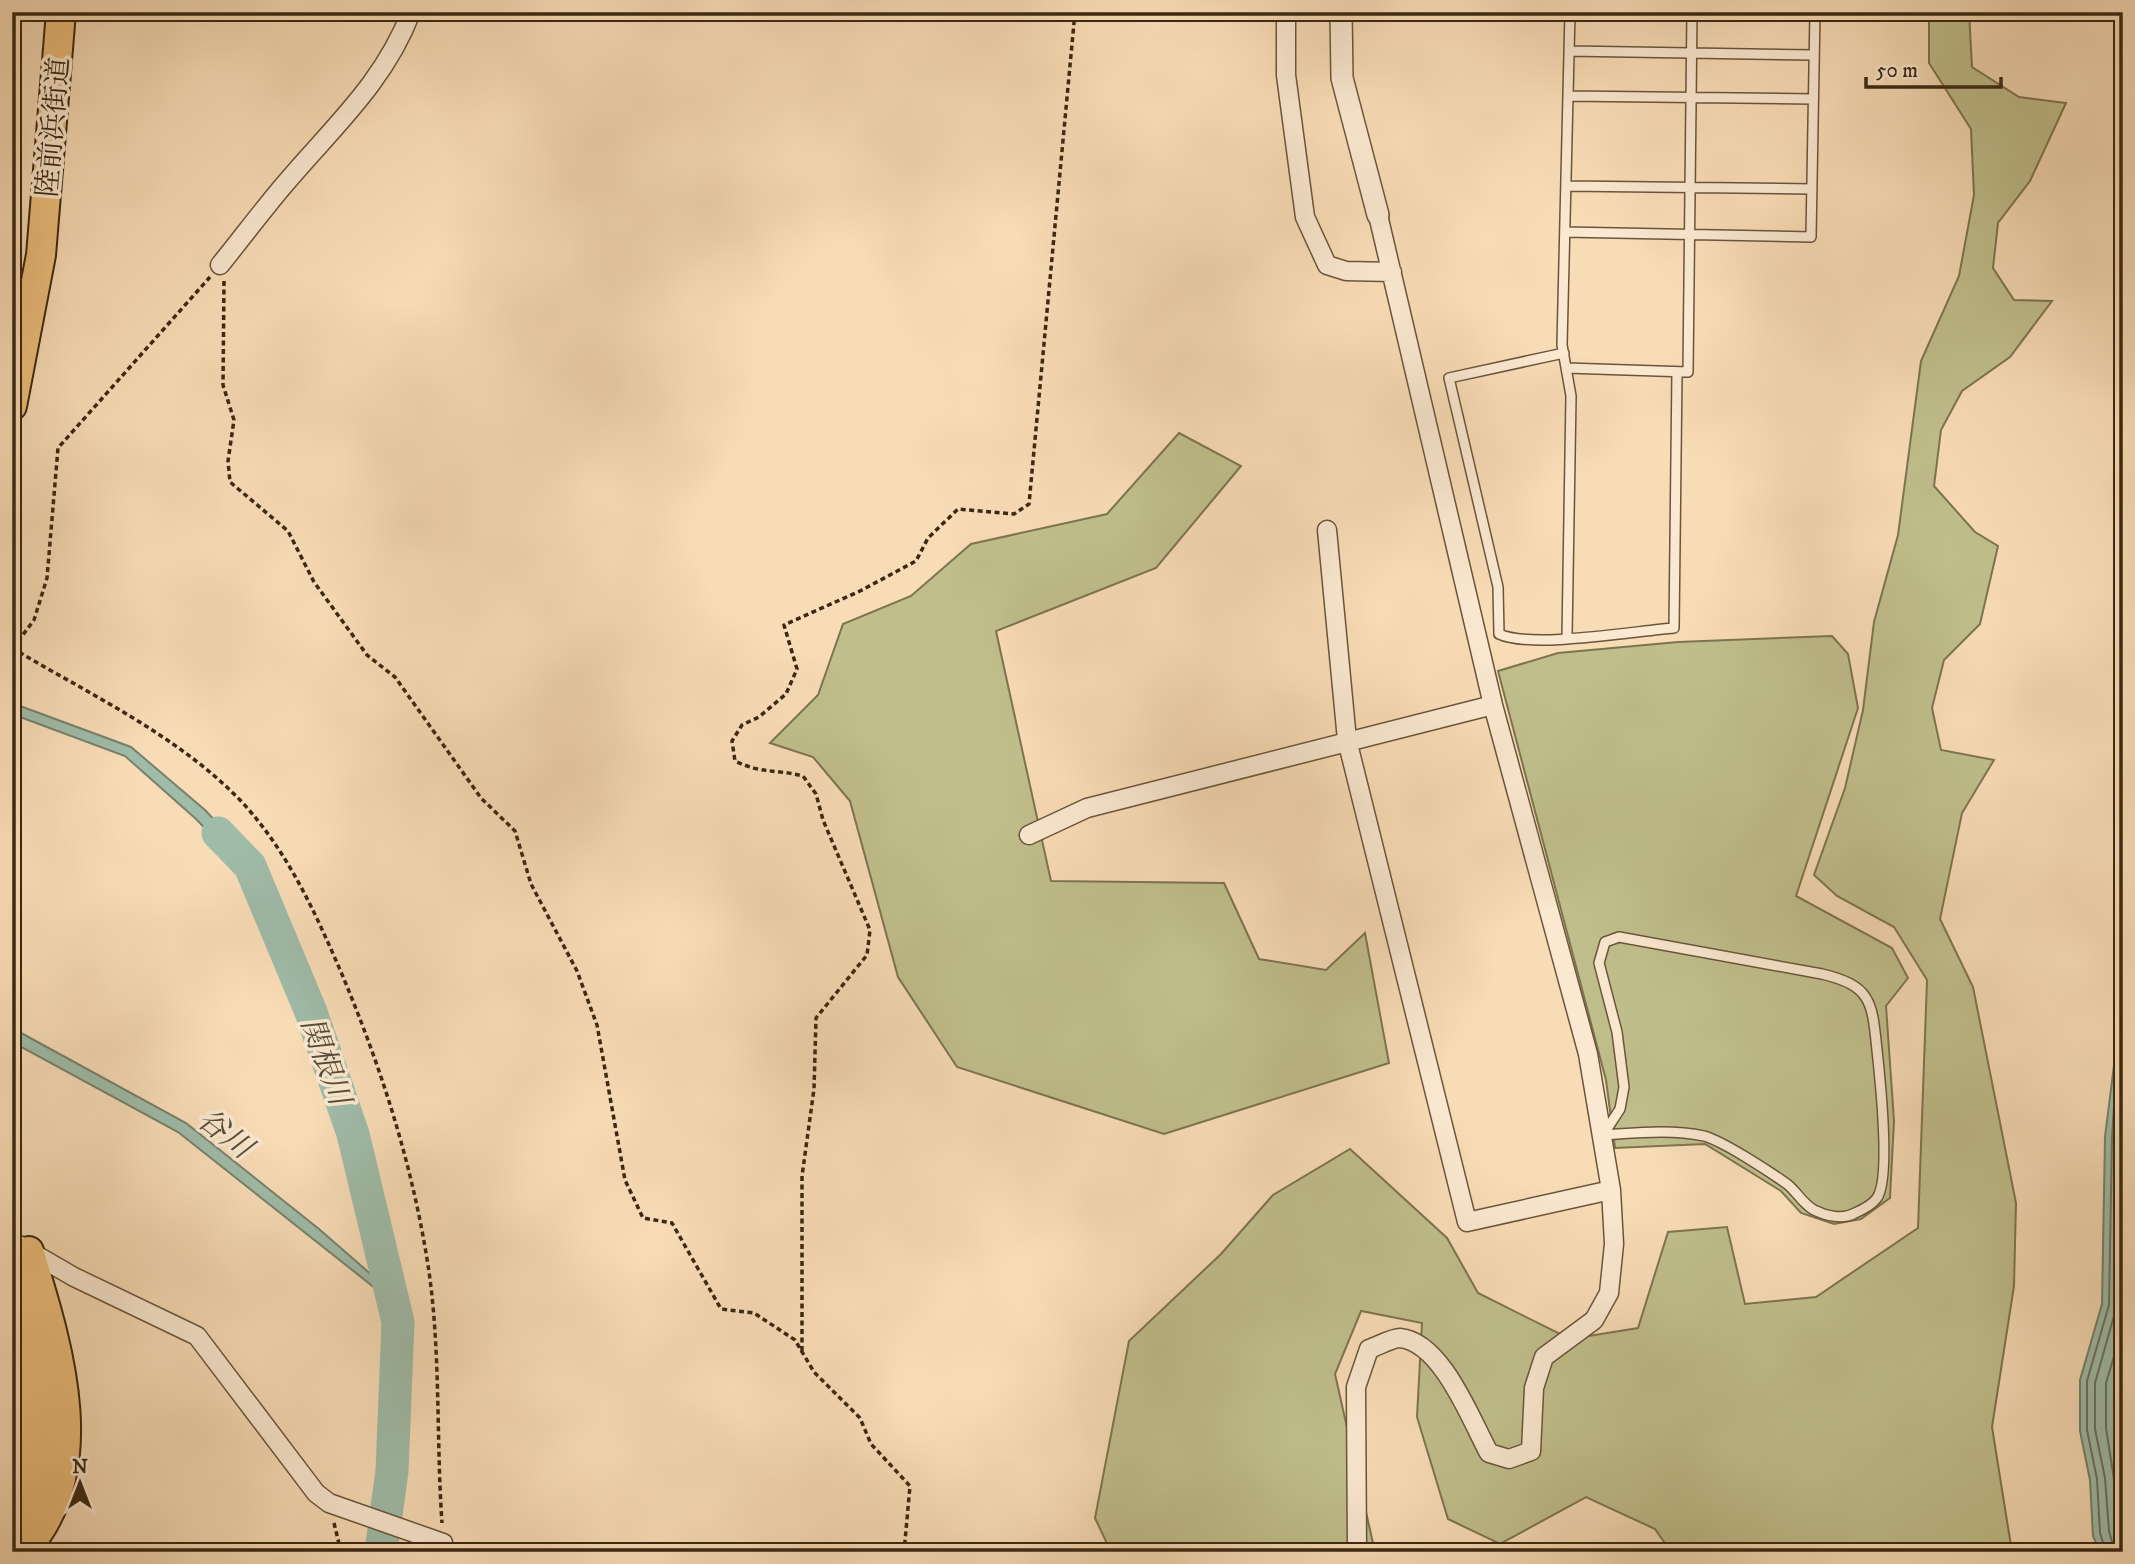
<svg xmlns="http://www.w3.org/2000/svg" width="2135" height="1564" viewBox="0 0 2135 1564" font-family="'IM FELL DW Pica','Noto Serif JP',serif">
	<rect width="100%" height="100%" fill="#f8dcb6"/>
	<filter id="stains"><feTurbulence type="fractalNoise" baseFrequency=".00286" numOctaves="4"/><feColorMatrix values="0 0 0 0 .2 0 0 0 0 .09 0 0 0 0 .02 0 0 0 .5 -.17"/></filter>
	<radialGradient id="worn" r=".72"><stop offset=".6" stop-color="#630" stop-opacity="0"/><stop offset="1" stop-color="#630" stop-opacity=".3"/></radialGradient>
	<!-- green -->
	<path fill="#c0bf8c" stroke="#7d744f" stroke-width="2" d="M1929,12H1969L1972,67L2019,97L2066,103L2030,181L1998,223L1993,268L2014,300L2052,301L2010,357L1962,391L1941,430L1934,486L1975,532L1998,546L1980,624L1944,660L1932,708L1941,750L1994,760L1962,813L1940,919L1973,987L2016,1203L2014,1286L1992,1427L2012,1552H1671L1655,1529L1586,1497L1500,1544L1448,1519L1417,1417L1422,1323L1361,1311L1335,1374L1375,1552H1111L1095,1518L1129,1341L1221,1254L1273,1195L1350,1149L1447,1238L1478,1293L1570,1339L1638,1328L1668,1232L1727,1227L1745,1304L1816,1297L1918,1228L1927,980L1894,927L1837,896L1814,875L1845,788L1863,710L1874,622L1898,535L1921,361L1959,276L1974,195L1971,129L1929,63Z
		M1179,433L1241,466L1156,568L996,631L1051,881L1224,883L1259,959L1326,970L1365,933L1389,1063L1164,1134L957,1067L898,977L850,801L813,757L770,743L818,695L843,624L911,596L971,544L1107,514Z
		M1832,636L1848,654L1858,708L1796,896L1892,948L1908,978L1886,1006L1894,1121L1890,1198L1861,1219L1834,1224L1801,1213L1781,1191L1705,1144L1615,1148L1606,1080L1498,671L1558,653L1678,642Z"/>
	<!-- water -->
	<path fill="#9fbca9" stroke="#77816d" stroke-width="2" d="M12,703L131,747L205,810L254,862L245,870L196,819L125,756L12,714Z
		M2123,993V1552H2100L2093,1536L2090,1480L2080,1431V1380L2102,1304L2105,1137Z
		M12,1028L186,1123L319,1229L397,1297L385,1296L178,1132L12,1042Z"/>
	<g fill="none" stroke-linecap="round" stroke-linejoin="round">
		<!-- shore -->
		<path stroke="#6c725e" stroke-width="2" d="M2123,1326L2106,1383V1428L2123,1537
			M2106,1552L2100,1533L2097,1479L2087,1430V1381L2109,1305L2112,1137L2115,1092L2123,1059
			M2115,1552L2109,1531L2105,1478L2095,1429V1383L2117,1305L2123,1111"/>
		<!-- river -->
		<path stroke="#9fbca9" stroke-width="33" d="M218,833L250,866L311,1012L353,1134L398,1322L392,1471L381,1552"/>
		<!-- service casing -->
		<g stroke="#6a553b" stroke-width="12">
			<path id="service" d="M1569,51L1814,55
				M1568,96L1813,99
				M1566,186L1812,189
				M1565,232L1811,237L1815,12
				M1564,353L1449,378L1498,587L1499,634C1531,649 1635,631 1674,628L1677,372
				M1566,368L1688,372L1692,12
				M1567,637L1571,396L1562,345L1570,12
				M1619,937L1822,974C1872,986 1872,1002 1877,1050C1880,1078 1891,1178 1877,1198C1872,1205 1862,1210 1855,1213C1843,1220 1826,1216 1814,1210C1803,1204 1797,1192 1787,1184C1770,1172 1723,1141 1704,1136C1671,1129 1636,1133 1603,1135L1620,1109L1624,1087L1617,1032L1599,963L1605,942Z"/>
		</g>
		<!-- minor casing -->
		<g stroke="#6a553b" stroke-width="21">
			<path id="minor" d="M1286,12V75L1305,217L1327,265L1346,271L1392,272
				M220,265C241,239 262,211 284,185C332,128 384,83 411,12
				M1327,530L1347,740L1467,1222L1611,1190
				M1029,835L1087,808L1493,705
				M12,1241L74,1277L197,1336L316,1493L329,1503L443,1543L444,1552
				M1357,1552L1356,1387L1369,1349C1378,1346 1392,1338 1400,1338C1442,1342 1471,1420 1489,1453L1509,1459L1531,1451L1534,1388L1544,1357L1594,1320L1609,1293L1614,1244L1611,1190L1588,1054L1493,705L1378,215"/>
		</g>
		<!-- tertiary casing -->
		<g stroke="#6a553b" stroke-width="24">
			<path id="tertiary" d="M1341,12L1342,78L1378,215"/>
		</g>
		<!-- primary casing -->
		<g stroke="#3a2812" stroke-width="32">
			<path id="primary" d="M12,1270C41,1358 71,1442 12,1525
				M12,1339C24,1388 32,1434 12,1483
				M23,1552C99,1470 57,1343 29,1251"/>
		</g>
		<!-- trunk casing -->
		<g stroke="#3a2812" stroke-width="32">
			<path id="trunk" d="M12,406L41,255L61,12"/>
		</g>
		<!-- path -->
		<path stroke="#3a2812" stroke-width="3.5" stroke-dasharray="5 3.5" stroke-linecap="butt" d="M224,281L223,385L234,420L228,461L230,482L288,531L314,582L367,655L395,677L481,798L515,831L531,884L577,971L597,1025L625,1180L643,1218L672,1223L721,1309L754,1313L795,1340L814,1372L860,1418L871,1444L910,1486L904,1552
			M12,648C89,694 177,735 240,800C287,850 314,910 341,972C381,1067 412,1163 428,1265C441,1350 436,1438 442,1523
			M13,648L34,620L47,578L58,448L210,277
			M802,1351V1176L814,1089L816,1018L867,955L870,930L823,820L816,794L803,776C775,769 762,774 735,761L732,741L742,725L759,717L786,694L797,669L784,625L860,591L916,561L928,538L958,509L1014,514L1029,504L1075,12
			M334,1523L341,1552"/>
		<!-- service -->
		<use href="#service" stroke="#fae8d0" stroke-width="9"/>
		<!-- minor -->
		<use href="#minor" stroke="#fae8d0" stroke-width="18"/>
		<!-- tertiary -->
		<use href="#tertiary" stroke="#fae8d0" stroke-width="21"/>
		<!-- primary -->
		<use href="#primary" stroke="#ecbe7b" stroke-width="28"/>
		<!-- trunk -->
		<use href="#trunk" stroke="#ecbe7b" stroke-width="28"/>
	</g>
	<g text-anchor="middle" stroke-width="7" stroke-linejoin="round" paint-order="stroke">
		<!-- street labels -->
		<g font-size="28" fill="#3a2812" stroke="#fae8d0">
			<text transform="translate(52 127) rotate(-85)" y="10">陸前浜街道</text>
		</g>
		<!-- water labels -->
		<g font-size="30" font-style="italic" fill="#534d38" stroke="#fae8d0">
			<text transform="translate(326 1061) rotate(70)" y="10">関根川</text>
			<text transform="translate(225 1133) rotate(38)" y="10">谷川</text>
		</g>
	</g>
	<!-- margin -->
	<rect width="2135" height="1564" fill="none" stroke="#f8dcb6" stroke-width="42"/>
	<rect x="14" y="14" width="2107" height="1536" fill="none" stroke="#3a2812" stroke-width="3.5"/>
	<rect x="21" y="21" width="2093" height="1522" fill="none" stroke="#3a2812" stroke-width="2"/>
	<!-- north arrow -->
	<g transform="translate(80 1483)" stroke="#fae8d0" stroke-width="5" paint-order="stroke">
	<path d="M0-5L12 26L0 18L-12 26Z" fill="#3a2812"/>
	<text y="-10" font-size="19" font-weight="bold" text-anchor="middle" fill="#3a2812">N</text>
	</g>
	<!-- scale -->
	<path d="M1866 77v10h135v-10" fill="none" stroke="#3a2812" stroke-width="3.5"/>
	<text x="1876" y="77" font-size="21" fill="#3a2812" stroke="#fae8d0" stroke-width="5" paint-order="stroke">50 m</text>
	<rect width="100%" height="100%" filter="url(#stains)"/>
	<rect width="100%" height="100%" fill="url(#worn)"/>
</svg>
